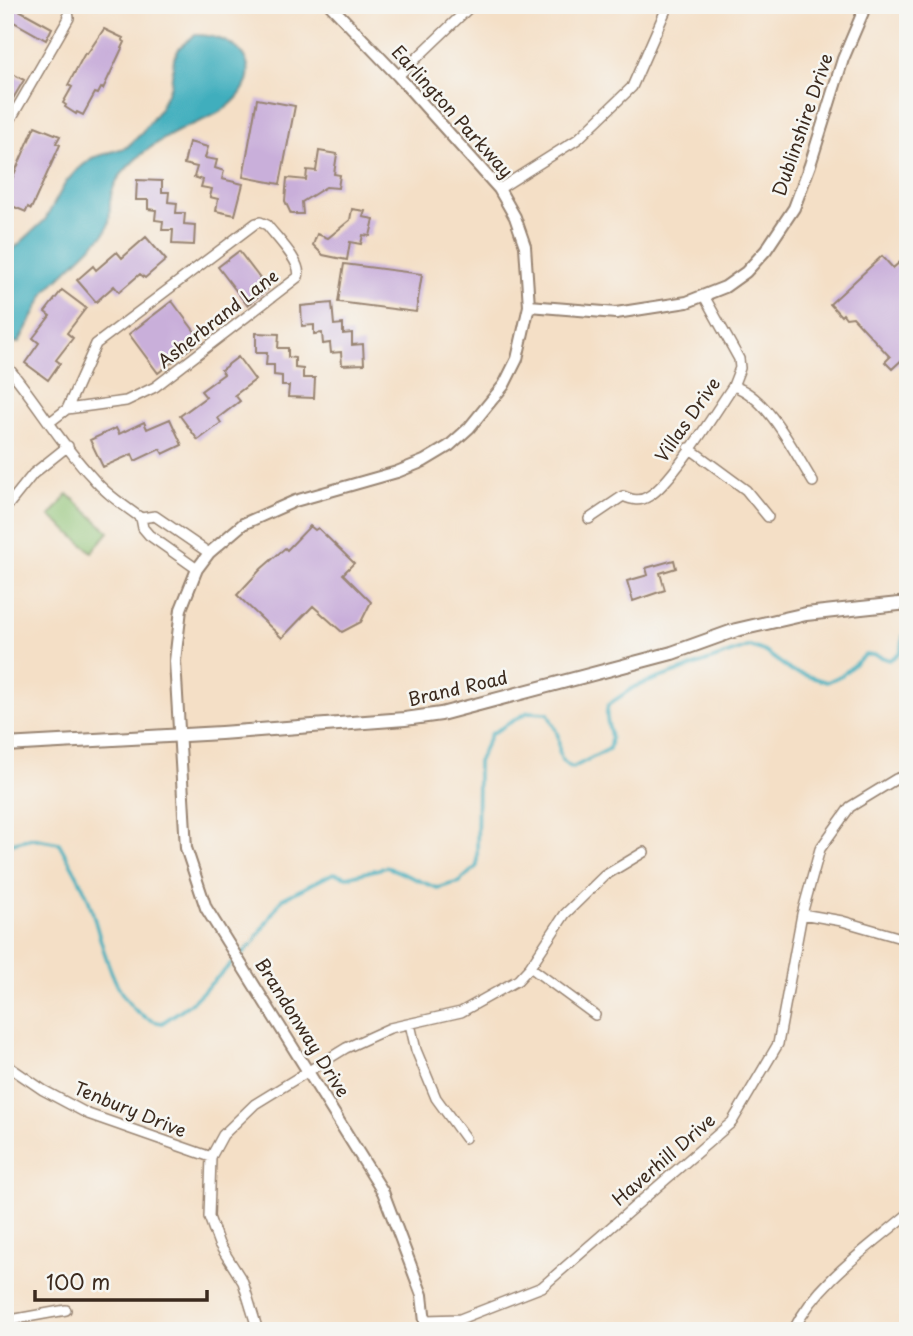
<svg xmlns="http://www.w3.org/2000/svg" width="913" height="1336" viewBox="0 0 913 1336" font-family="'Playpen Sans',sans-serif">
	<rect width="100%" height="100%" fill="#f6f6f2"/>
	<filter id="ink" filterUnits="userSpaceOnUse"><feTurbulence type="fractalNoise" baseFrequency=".0143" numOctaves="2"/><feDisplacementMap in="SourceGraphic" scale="14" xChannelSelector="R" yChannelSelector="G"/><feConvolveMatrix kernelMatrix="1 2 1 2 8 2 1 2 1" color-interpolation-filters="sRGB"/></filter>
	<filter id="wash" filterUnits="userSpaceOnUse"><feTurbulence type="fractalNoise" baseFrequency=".00686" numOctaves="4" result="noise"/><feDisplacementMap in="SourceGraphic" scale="28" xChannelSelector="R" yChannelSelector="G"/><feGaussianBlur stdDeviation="1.57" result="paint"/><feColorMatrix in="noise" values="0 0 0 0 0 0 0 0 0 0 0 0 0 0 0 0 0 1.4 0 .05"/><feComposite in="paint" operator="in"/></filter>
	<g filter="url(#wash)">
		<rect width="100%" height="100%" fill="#f4dfc6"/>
		<!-- green -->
		<path fill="#8fc274" stroke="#657649" stroke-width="2" d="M68,494L109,532L92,552L50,516Z"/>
		<!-- water -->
		<path fill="#40aebd" stroke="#3e6c6e" stroke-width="2" d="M195,35C227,34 265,58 241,93C226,114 204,119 182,129C162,139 141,152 126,169C117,178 111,189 110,202C109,214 111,222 105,233L47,290L19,342L11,343L5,340V257L45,220L66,182L76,171L92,158L127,147L141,134L159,110L171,85L174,58L180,47Z"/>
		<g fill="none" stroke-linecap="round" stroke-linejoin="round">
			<!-- stream -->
			<path stroke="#40aebd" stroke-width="3.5" d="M5,845L31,838L59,843C69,862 82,881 89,901C102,939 113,1016 162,1023L191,1003L253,943L282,899L334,873L347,877L387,867L437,888L459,882L477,866L478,762L491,734L528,712L548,713C551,721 556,729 558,736C561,753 555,757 572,768L609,749C615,730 603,725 608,705L634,687L750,646L766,652L791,671L827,682L842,675L865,655H876L889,660C901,654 903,649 903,636L908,633"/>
		</g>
		<g id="blocks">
			<!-- building -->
			<path fill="#c9afda" d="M10,5L52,28L46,40L5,17Z
				M104,29L123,38L122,40L125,42L103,89L101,88L98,94L95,93L83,115L77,112L76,114L65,107L66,105L63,103L72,87L68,85L85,53L87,54Z
				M5,70L24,80L5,112Z
				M257,99L295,106L280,184L243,177Z
				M35,126L60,136L56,143L60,145L31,209L28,207L26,212L5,203V184L9,186Z
				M189,142L208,147L205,158L217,160L215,168L224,171L222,179L243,184L235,215L216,211L218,199L210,197L212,189L201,187L203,180L194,177L197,167L184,164Z
				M319,151L337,154L334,174L340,175L338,188L326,187L302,202L303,214H291L285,201L287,178L306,180L307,170L316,171Z
				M137,180L162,181V192H169L168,202L177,203L176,213H185L184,224L195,225L194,245L172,244L173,230H162L163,221L155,220L156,210L148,209V200H136Z
				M352,209L365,211L363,217L374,219L370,236L363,235L361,244L350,242L347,260L323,255L313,245L317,234L328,238L350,220Z
				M146,237L166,260L145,278L140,274L119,292L114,286L96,302L77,280L93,266L96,270L117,252L122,258Z
				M239,251L268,289L247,305L218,267Z
				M908,255V354L892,369L885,362L890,357L853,317L846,318L843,314L841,316L830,304L882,256L893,268Z
				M344,264L422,274L416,312L338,302Z
				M62,290L86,308L67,333L73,338L56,360L60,363L48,380L25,363L39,343L33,338L50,316L45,312Z
				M172,301L201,340L158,373L129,334Z
				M332,303L334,325L343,324V334L352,333V345L363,344L364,364L342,365L341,352L331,353L330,343L323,344L322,333L314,334V325L302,326L301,306Z
				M256,333L279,334L278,348H288V357L295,358V368L303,369V378H315L314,398L288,397L289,386H282V376L274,375V365H266L267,353H256Z
				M238,357L255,380L235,395L240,401L218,418L221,423L198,440L180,416L206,397L201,391L224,374L221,370Z
				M170,419L182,445L163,454L160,449L135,461L132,454L103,467L90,440L116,428L119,434L144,422L147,429Z
				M310,526L315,530L318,528L354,563L343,574L371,602L361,622L342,632L313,606L282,638L237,595L261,569L285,548L287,550Z
				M674,560L676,568L660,573L665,590L633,601L627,581L648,575L646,568Z"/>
		</g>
	</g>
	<g filter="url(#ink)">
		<use href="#blocks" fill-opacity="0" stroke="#988472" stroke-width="2"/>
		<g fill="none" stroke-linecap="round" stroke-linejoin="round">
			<!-- minor casing -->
			<g stroke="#988472" stroke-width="12">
				<path id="minor" d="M398,76L472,5
					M5,129L69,18L67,5
					M499,189L578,139L632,87L668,5
					M5,364C36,400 59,442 91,476C105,493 123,505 141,518L143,528L149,535L197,569
					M733,386C768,396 794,452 813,482
					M50,422L67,409L96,344L256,223L260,222L267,225C276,237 303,263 298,277L155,387L126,401L67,409
					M689,448L746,490L768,517
					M5,509L33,474L68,446
					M141,518L155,516L209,553
					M589,519L623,496C632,500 640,502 649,496C671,484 716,411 733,386L740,368L739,359L704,296
					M802,914L842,921L908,940
					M530,967L595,1015
					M410,1024L416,1050L436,1098L465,1138
					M5,1064L43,1090L88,1114L211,1157
					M426,1320L460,1319L542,1287L732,1122L778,1044L802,914L820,849L850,807L896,779L908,775
					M5,1321L66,1310
					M258,1331L243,1282L219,1244L209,1217L211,1157L223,1135L255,1104L346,1048L390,1028L461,1012L518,980L530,967L565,914L604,876L644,852
					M793,1331C817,1282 868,1248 908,1214"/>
			</g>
			<!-- tertiary casing -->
			<g stroke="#988472" stroke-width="14">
				<path id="tertiary" d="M330,5L398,76L499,189L515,217L525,246L529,306L517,359L504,385L469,428L449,446L424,461L397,472L295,501L243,524L209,553L197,569L181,609L175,661L186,848L206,908L383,1192L422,1295L426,1331
					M529,306L616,313L687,302L725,287L746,272L766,250L794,208L810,165L843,59L866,5"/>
			</g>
			<!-- secondary casing -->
			<g stroke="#988472" stroke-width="16">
				<path id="secondary" d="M5,745L221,733L405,719L441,714L672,653L736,630L806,614L908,603"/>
			</g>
			<!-- minor -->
			<use href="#minor" stroke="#fff" stroke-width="9"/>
			<!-- tertiary -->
			<use href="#tertiary" stroke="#fff" stroke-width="10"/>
			<!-- secondary -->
			<use href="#secondary" stroke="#fff" stroke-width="12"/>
		</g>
	</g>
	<g text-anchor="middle" stroke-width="5" stroke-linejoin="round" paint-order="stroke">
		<!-- street labels -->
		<g font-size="18" fill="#3b2a1e" stroke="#f6f6f2">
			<text transform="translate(452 112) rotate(48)" y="6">Earlington Parkway</text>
			<text transform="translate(803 125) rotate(-71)" y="6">Dublinshire Drive</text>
			<text transform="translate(218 319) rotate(-38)" y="6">Asherbrand Lane</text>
			<text transform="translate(688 420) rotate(-55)" y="6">Villas Drive</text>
			<text transform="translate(458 689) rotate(-13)" y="6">Brand Road</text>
			<text transform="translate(302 1028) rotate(58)" y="6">Brandonway Drive</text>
			<text transform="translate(130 1110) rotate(22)" y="6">Tenbury Drive</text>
			<text transform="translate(664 1160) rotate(-41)" y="6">Haverhill Drive</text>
		</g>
	</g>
	<!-- margin -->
	<rect width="913" height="1336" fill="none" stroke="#f6f6f2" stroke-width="28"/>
	<!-- scale -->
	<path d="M35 1290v10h172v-10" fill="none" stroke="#3b2a1e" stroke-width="3.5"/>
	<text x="46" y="1290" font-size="21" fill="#3b2a1e" stroke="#f6f6f2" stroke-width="5" paint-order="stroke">100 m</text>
</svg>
